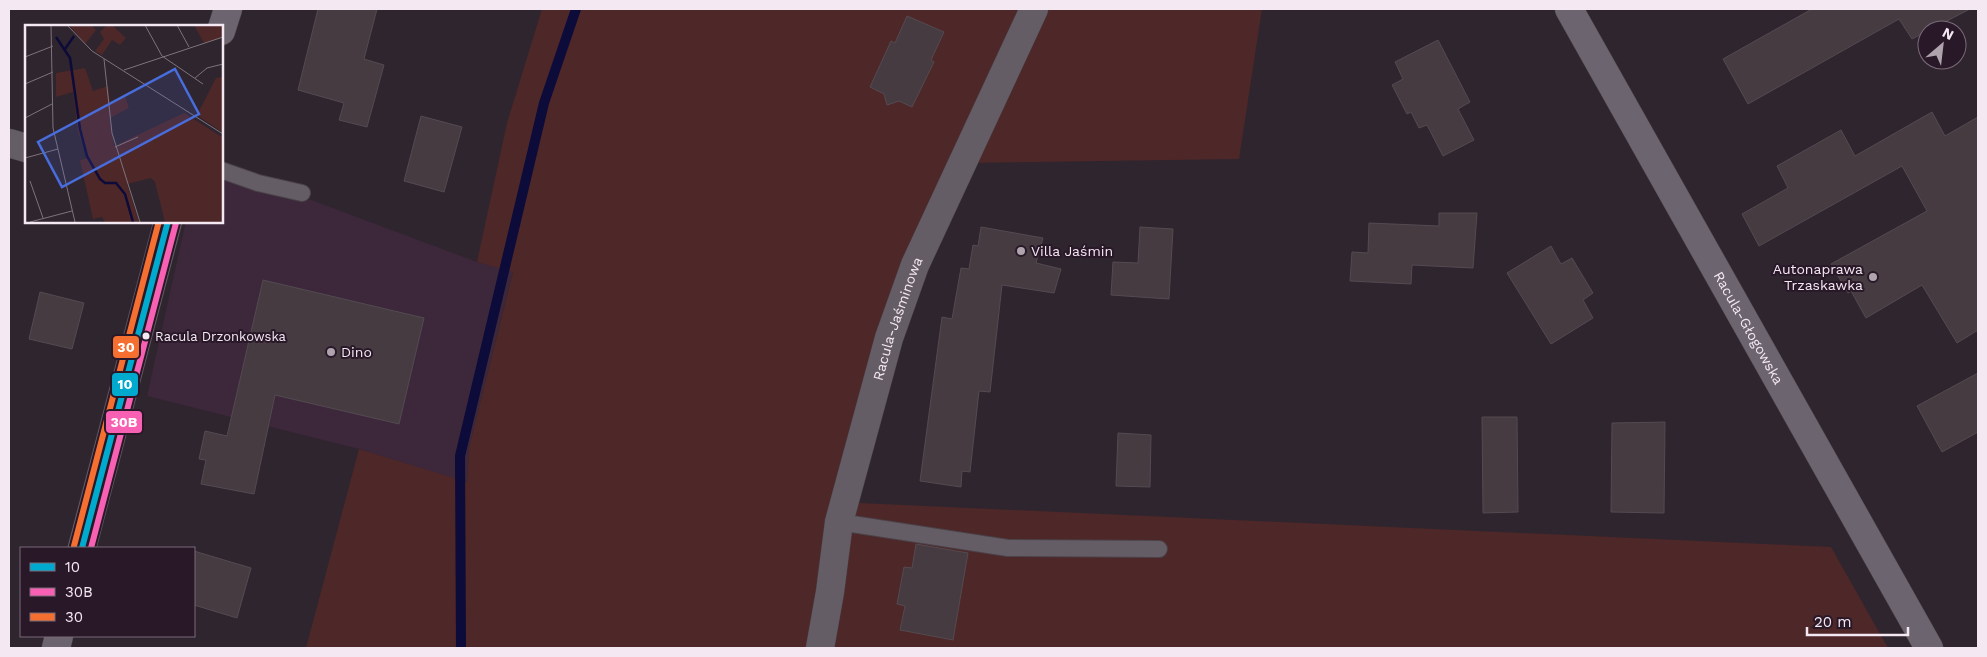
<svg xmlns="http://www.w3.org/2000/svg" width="1987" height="657" viewBox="0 0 1987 657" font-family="'Work Sans',sans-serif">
	<rect width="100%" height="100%" fill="#2f252e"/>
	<!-- built -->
	<path fill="#3c273b" d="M221,166L477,262L513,271L469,448L467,483L359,449L147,396L186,221H221Z"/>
	<!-- green -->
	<path fill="#4e2728" d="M542,9H1262L1239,159L958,163L837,502L1831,547L1888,648H306L359,449L467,482L469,448L513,272L477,262L507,123Z"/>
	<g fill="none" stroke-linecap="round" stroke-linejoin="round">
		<!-- stream -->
		<path stroke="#0c0b39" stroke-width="10" d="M461,648L460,456L544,103L576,9"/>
	</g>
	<!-- building -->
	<path fill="#453b41" stroke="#544a51" d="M318,9H377L364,59L384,65L367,127L339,120L344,103L298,90Z
		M1812,9H1970L1912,39L1899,19L1748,104L1723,59Z
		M907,16L944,32L931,60L934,62L912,107L899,101L887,105L884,94L870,87L891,41L895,43Z
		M1438,40L1470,102L1458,109L1474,140L1443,156L1427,125L1419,128L1411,112L1407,114L1392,85L1403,79L1395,62Z
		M1932,112L1945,136L1978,117V330L1957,343L1922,285L1866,318L1851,291L1848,293L1831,264L1927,211L1902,166L1759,246L1742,214L1788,188L1777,166L1841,130L1855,156Z
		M421,116L462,127L444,192L404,181Z
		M1439,213H1477L1473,268L1412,265L1411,284L1350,281L1352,252L1368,253L1369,223L1439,226Z
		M981,227L1043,238L1036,263L1061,269L1054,293L1002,285L990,392L979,391L970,472L962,471L961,487L920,481L942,317L952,319L961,268L969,269L973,245L978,246Z
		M1140,227L1173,229L1169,299L1111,295L1113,262L1138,263Z
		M1551,246L1561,264L1572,258L1593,293L1583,300L1593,318L1551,344L1507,273Z
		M263,280L424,318L399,424L275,395L254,494L201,484L206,460L199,459L205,431L227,436Z
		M40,292L84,303L72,349L29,339Z
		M1978,373V432L1942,452L1917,406Z
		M1482,417H1517L1518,512L1483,513Z
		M1665,422L1664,513L1611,512L1612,423Z
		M1118,433L1151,435L1150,487L1116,486Z
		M916,544L968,553L953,640L900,630L905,606L897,604L904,567L912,568Z
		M194,551L251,568L237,618L194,605Z"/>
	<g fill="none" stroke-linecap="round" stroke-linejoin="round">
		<!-- lane casing -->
		<g stroke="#4b424a" stroke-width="18">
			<path id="lane" d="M221,170L258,183L302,193
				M839,522L1008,548L1159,549"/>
		</g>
		<!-- street casing -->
		<g stroke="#4b424a" stroke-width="29">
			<g id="street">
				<path d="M9,143L26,148"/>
				<path id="s1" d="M820,648L830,592L839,522L889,338L915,265L1034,9"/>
			</g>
		</g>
		<!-- secondary casing -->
		<g stroke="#4b424a" stroke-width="29">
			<g id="secondary">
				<path id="s2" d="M1569,9L1929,648"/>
				<path d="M221,31L228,9"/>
				<path d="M82,548L168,221"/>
				<path d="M56,648L59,636"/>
			</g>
		</g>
		<!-- lane -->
		<use href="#lane" stroke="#655d65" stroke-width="16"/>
		<!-- street -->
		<use href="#street" stroke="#655d65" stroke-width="28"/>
		<!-- secondary -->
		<use href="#secondary" stroke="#6c646e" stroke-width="28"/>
		<!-- bus-1 casing -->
		<g stroke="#291828" stroke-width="10">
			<path id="bus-1" d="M82,548L168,221"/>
		</g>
		<!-- bus-2 casing -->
		<g stroke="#291828" stroke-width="10">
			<path id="bus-2" d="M91,548L176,223"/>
		</g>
		<!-- bus-3 casing -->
		<g stroke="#291828" stroke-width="10">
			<path id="bus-3" d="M74,546L159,221"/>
		</g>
		<!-- bus-1 -->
		<use href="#bus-1" stroke="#00a9ce" stroke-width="6"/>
		<!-- bus-2 -->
		<use href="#bus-2" stroke="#f860b3" stroke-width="6"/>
		<!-- bus-3 -->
		<use href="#bus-3" stroke="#f46f30" stroke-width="6"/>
	</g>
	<!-- markers -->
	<g fill="#afa4ae" stroke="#291828" stroke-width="2">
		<circle cx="1021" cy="251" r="5"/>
		<circle cx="1873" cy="277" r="5"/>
		<circle cx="331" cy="352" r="5"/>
	</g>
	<circle fill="#f4e8f3" stroke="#291828" stroke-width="2" cx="146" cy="336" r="4.5"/>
	<g text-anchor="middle" stroke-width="4" stroke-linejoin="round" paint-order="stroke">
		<!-- bus labels -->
		<g font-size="13" fill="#f4e8f3" stroke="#291828" text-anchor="start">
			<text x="155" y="341">Racula Drzonkowska</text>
		</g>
		<!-- poi labels -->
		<g font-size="14" fill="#f4e8f3" stroke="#291828" text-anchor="start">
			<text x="1031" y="256">Villa Jaśmin</text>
			<text x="1863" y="274" text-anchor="end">Autonaprawa<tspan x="1863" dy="16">Trzaskawka</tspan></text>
			<text x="341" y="357">Dino</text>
		</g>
		<!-- street labels -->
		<g font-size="14" fill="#f4e8f3" stroke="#291828">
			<text dy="5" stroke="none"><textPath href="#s1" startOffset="339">Racula-Jaśminowa</textPath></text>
			<text dy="5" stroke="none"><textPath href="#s2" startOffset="366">Racula-Głogowska</textPath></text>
		</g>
	</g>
	<!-- overview -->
	<g transform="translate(25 25)">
		<rect width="198" height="198" fill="#2f252e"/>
		<path d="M44,0H66L71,5L60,19ZM82,0H87L101,13L95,20L87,15L77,30L70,26L79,14L75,7ZM169,0H197V13L179,18ZM60,43L68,66L83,61L85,78L100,71L104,83L85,93L89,121L159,88L197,112V197H140L130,157L126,153L102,159L114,197H80L77,192L68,194L55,135L63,133L53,107L48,67L31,72V48ZM197,52V107L172,90L191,53Z" fill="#4e2728"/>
		<path fill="none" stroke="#0c0b39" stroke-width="2.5" d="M31,12L45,33L55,104L62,131L75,154L80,158H91L100,169L108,197M40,24L49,11"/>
		<path fill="none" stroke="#7e737d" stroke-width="1" d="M26,0L28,103L50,197M42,0L67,26L198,109M120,0L137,31L178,59M152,0L164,22M0,32L28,21M79,34L87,108L115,197M99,45L198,12M170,53L182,43L198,39M0,59L28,47M0,93L27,79M90,122L113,112M0,133L33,124M5,156L18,193M5,197L47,186"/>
		<path fill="#486ddd" fill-opacity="0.15" stroke="#486ddd" stroke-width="2.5" d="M150,44L174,89L37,162L13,117Z"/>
		<rect width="198" height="198" fill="none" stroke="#f4e8f3" stroke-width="2.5"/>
	</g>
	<g stroke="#291828" stroke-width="2">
		<rect x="112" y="335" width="28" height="24" rx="5" fill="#f46f30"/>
		<rect x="111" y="372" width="28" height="25" rx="5" fill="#00a9ce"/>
		<rect x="105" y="410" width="38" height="24" rx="5" fill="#f860b3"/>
	</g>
	<g font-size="14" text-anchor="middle" font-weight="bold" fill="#fff">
		<text x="126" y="352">30</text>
		<text x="125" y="389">10</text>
		<text x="124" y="427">30B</text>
	</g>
	<!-- border -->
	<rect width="1987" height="657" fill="none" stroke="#f4e8f3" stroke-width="20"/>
	<!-- legend -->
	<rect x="20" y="547" width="175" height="90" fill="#291828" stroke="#7a6b79"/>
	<rect x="30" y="563" width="25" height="8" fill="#00a9ce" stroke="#7a6b79"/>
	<text x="65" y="572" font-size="15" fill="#f4e8f3">10</text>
	<rect x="30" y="588" width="25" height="8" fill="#f860b3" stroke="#7a6b79"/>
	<text x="65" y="597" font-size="15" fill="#f4e8f3">30B</text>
	<rect x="30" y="613" width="25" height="8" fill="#f46f30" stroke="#7a6b79"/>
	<text x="65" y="622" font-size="15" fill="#f4e8f3">30</text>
	<!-- north arrow -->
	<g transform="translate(1942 45) rotate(28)"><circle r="24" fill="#291828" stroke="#7a6b79"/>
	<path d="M0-4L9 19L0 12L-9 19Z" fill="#afa4ae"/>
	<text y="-8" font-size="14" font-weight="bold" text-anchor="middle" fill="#f4e8f3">N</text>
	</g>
	<!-- scale -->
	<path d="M1807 627v8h101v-8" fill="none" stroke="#f4e8f3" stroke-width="2.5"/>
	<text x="1814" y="627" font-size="15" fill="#f4e8f3" stroke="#291828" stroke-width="4" paint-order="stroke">20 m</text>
</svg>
